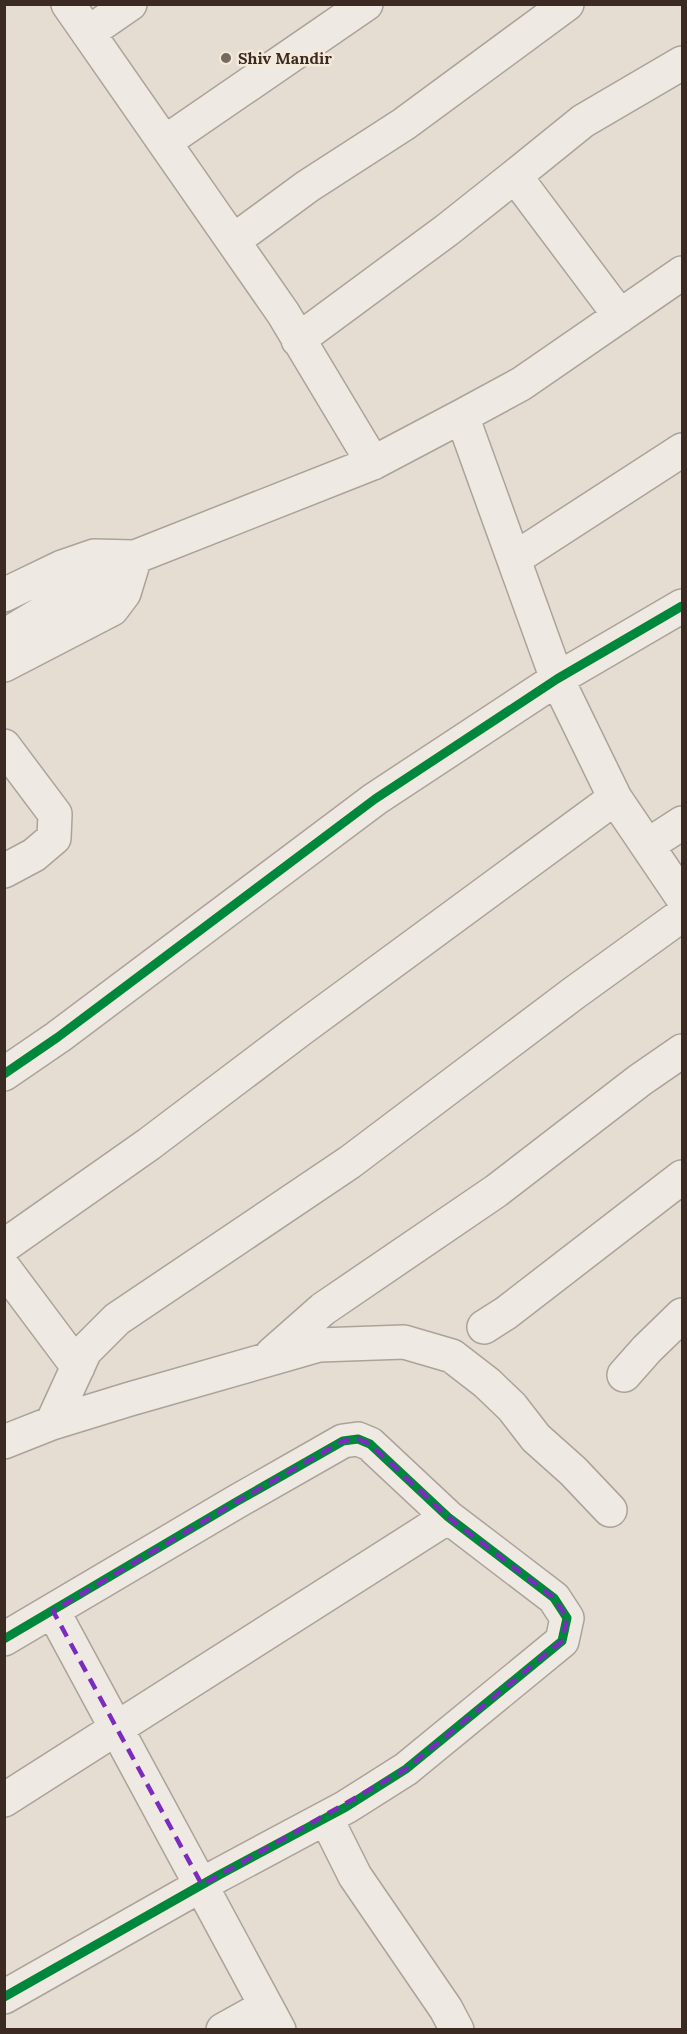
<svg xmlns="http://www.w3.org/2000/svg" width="687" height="2034" viewBox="0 0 687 2034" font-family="Lora,serif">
	<rect width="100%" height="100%" fill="#e5ddd1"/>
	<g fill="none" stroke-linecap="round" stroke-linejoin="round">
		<!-- minor casing -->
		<g stroke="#aba39a" stroke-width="36">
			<path id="minor" d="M68,4L283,313L373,463
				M88,33L130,4
				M165,142L366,4
				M515,176L583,121L682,63
				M233,241L308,186L404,124L567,4
				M298,340L447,230L515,176L620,316
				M462,416L557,679L615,798L682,897
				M514,559L682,450
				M4,595L62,567L94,556L133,557
				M4,636L135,557L373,463L462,416L521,384L682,273
				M4,665L112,609L124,593L135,557
				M4,746L55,814L54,838L34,855L4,871
				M648,845L682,823
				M4,1074L58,1037L375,799L557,679L682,606
				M4,1246L149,1144L301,1029L615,798
				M4,1268L78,1367
				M484,1327L506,1313L682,1177
				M272,1354L323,1309L496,1191L640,1080L682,1051
				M624,1375L647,1349L682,1315
				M52,1423L85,1351L117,1319L350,1162L574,993L682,915
				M4,1442L52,1423L130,1399L319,1345L404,1342L452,1356L487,1383L512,1407L536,1438L573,1471L610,1510
				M53,1611L279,2030
				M4,1639L236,1502L343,1441L358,1439L370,1444L448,1517L554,1598L567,1618L562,1641L406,1769L346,1807L219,1875L4,1997
				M4,1800L448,1517
				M326,1818L355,1876L446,2009L457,2030
				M223,2030L266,2006"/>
		</g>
		<!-- minor -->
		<use href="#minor" stroke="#eee9e2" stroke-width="33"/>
		<!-- cycleway casing -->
		<g stroke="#f5e9d9" stroke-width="13">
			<path id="cycleway" d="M4,1074L58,1037L375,799L557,679L682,606
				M4,1639L236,1502L343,1441L358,1439L370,1444L448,1517L554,1598L567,1618L562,1641L406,1769L346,1807L219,1875L4,1997"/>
		</g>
		<!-- cycleway -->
		<use href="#cycleway" stroke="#00873e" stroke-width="9"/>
	</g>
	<!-- marked area -->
	<path fill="none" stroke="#7b2cbf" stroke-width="4.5" stroke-dasharray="12 8" stroke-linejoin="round" d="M358,1439L370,1444L448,1517L554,1598L567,1618L562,1641L406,1769L202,1885L53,1611L236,1502L343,1441Z"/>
	<!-- markers -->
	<circle fill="#76695f" stroke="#f5e9d9" stroke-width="2" cx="226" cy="58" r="6"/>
	<g text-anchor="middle" stroke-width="5" stroke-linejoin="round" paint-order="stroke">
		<!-- poi labels -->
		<g font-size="16" font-weight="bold" fill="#3a2a21" stroke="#f5e9d9" text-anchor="start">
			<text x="238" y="64">Shiv Mandir</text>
		</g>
	</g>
	<!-- border -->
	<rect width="687" height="2034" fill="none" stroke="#3a2a21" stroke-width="12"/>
</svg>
